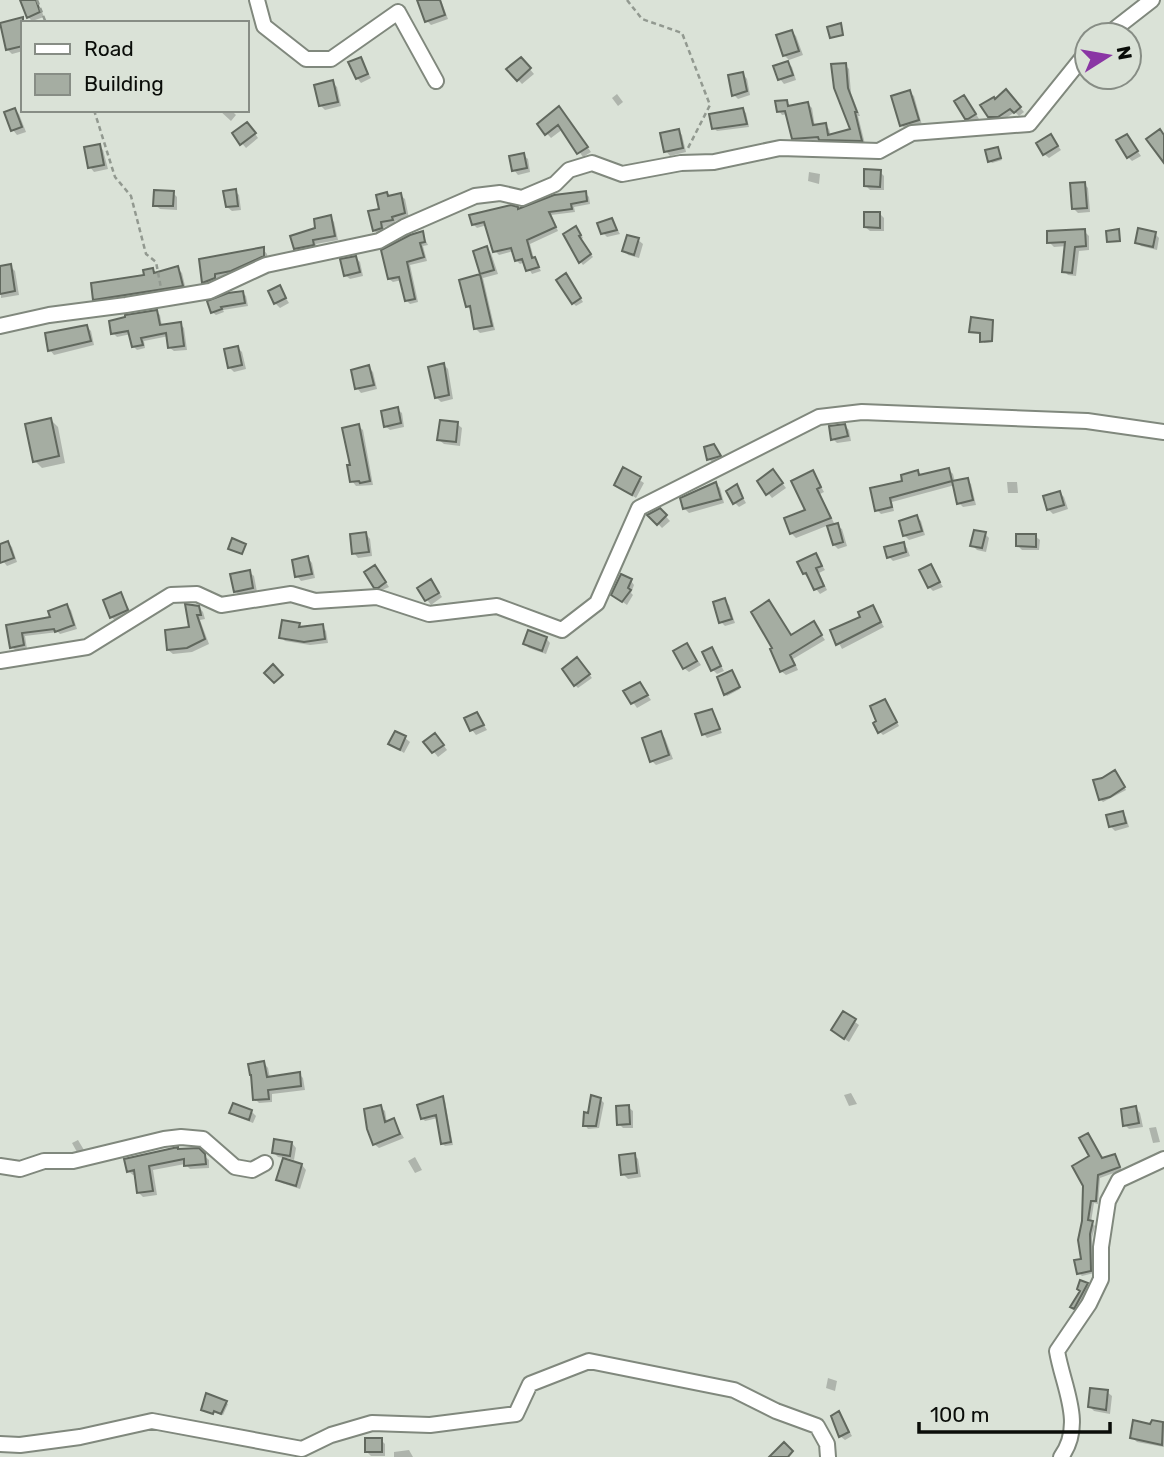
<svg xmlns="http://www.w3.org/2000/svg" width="1164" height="1457" viewBox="0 0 1164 1457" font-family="Rubik,sans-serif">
	<rect width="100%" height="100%" fill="#dae2d7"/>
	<!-- shadow -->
	<path fill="#0003" d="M24,0H37L44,17L32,21L28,17Z
		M419,0H441L448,19L431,25L427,21Z
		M21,19L25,23H23V51L12,54L7,49L0,25Z
		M792,32L796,36L803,55L789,60L784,55Z
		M360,59L371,78L361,83L357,78Z
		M521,59L534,74L522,84L509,70Z
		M788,63L792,67L796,80L784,84L780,79Z
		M845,65L849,69L851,93L860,116H858L865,144L825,143L822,140L798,142L793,138L788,114L782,115L779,111L786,102L790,107L808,104L812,108L815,127L825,125L829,129L831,136L853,130Z
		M743,74L747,79L750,95L738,99L734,95Z
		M332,82L337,87L341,106L325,110L320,105Z
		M909,92L914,96L922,125L906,129L901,125Z
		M617,94L623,102L618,106L612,98Z
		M1010,96L1024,112L1019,116L1015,112L1003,120L995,121L990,116Z
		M964,97L969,102L979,119L971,123L967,118Z
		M15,110L19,114L26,132L17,135L13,130Z
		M219,110H231L236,115L231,121Z
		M743,110L746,113L749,127L717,131L714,128Z
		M563,113L591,152L583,157L563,129L551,138L539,125Z
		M251,128L258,138L246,148L234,134Z
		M678,130L682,135L686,152L670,156L666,151Z
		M1051,136L1061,150L1049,158L1044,154Z
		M1127,136L1141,156L1132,161L1128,157Z
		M99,145L103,150L108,169L94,172L90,167Z
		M998,149L1002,160L992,163L990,161Z
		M523,155L528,159L530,172L518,175L514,170Z
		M809,172L820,174L819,184L808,181Z
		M880,172L884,176V190H870L866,186Z
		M1084,184L1088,188L1090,212L1078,213L1074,209Z
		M235,191L239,195L241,210L232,211L227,207Z
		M173,193L177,197V210L160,209L155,205Z
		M585,193L589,197L590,204L574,207L575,212L551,215L558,231L530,244L534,259L541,271L532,274L525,262L520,264L516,260L514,251L499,255L495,251L487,225L477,228L473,224Z
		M386,194L389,197L400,195L405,199L409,218L395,221L396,224L384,227L386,232L378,235L374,230Z
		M880,214L884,218V231H870L865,227Z
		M330,217L334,222L338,240L316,244L318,249L300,253L296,248Z
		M612,220L620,234L607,237L603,233Z
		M579,231L583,238L580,240L593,257L583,265L580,261Z
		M1084,231L1089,236V250L1079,251L1076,276L1068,275L1064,271L1067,246L1054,247L1049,242Z
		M422,233L428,245L423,246L427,261L410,265L418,302L410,304L406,300L402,280L393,282L389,279Z
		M1155,234L1159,238L1157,250L1141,246L1137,242Z
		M638,240L643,244L639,258L628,255L624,250Z
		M487,248L491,253L498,274L483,278L495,330L480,333L476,329L472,311L468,306L461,281L482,275L475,252Z
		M263,249L267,254L268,260L236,275L218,278L219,282L208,286L204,282L201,260Z
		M356,258L360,262L363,276L350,279L345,275Z
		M10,266L15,271L19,295L1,298L0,268Z
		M177,268L182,273L186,290L99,303L94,299L146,277L152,270L156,274Z
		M569,279L583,302L576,306L573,303Z
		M279,287L289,303L280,308L275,303Z
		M243,293L246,296L248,306L223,310L224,312L216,315L212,312Z
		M156,311L160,315L162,326L180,324L184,328L187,350L174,351L170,348L169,336L144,341L145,348L137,350L133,346L131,334L117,337L113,333Z
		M992,322L993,342L984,343L982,334L971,331Z
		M87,327L91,331L94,345L54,355L50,350Z
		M238,348L242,352L246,369L234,372L230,368Z
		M444,365L448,369L453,399L441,402L436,397Z
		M368,367L373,372L377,389L361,393L357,388Z
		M397,409L402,413L404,427L390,430L385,426Z
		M51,420L58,427L65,463L42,468L35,461Z
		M457,424L462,428L460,446L444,444L439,440Z
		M844,425L849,430L851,441L837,443L833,439Z
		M358,426L363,430L373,485L356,486L352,481Z
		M714,446L718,451L724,460L713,463L709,459Z
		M624,470L644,483L636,498L616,485Z
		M949,470L953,474L955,482L967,480L971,484L976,505L963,507L959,503L955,485L892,502L894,511L881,514L877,510L918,472L921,476Z
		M813,472L824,492L820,494L835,525L842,529L847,546L838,549L834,545L829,525L796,538L791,533L807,511Z
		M777,476L786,488L772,498L768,493Z
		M1007,482H1017L1018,493H1008Z
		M716,484L720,488L724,503L689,513L684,508Z
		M737,487L746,503L739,507L735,503Z
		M1060,493L1064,497L1068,509L1053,514L1048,509Z
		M660,510L670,521L662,528L650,515Z
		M917,517L921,521L925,535L909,540L905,536L901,522Z
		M366,534L370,539L372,556L358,558L354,553Z
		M985,534L989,538L986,552L977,550L972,545Z
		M1035,536L1040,540L1039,550H1022L1018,546Z
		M8,543L12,547L17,562L7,566L3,561L0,545Z
		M903,544L907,548L910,556L893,561L889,557Z
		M816,555L825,570L819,573L827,590L820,594L804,573Z
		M308,558L312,563L315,578L301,581L297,576Z
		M931,567L943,587L933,591L929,587Z
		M379,571L389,587L380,591L376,586Z
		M249,572L254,576L257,592L240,596L235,591Z
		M431,581L442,597L431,605L419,589Z
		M631,581L634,585L631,593L633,595L627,605L617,598Z
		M121,595L132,614L116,621L111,617Z
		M724,600L729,605L735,623L725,626L721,622Z
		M769,603L792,636L814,624L825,640L793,659L798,670L786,675L781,671Z
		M67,606L71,610L77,629L60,634L58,632L25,636L27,649L16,651L12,647L8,626L52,619Z
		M199,607L203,612L205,619L200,620L209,644L192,652L173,654L168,650L191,629Z
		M873,607L884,627L842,649L832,630L862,618Z
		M299,625L303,629L322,626L326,631L328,643L310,645L285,641L281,637Z
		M546,638L550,643L546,654L529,648L525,644Z
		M687,645L701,665L689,672L684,668Z
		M712,649L724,671L717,674L713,670Z
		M580,662L592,678L578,688L575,685Z
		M733,673L740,689L727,696L725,694Z
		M640,684L651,700L637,708L626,692Z
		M888,704L899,726L883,735L880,732Z
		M712,711L722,733L707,738L704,734Z
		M477,714L487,730L476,735L472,730Z
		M661,733L665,738L673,759L656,765L652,761Z
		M405,738L410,742L404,753L390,744Z
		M439,739L447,750L438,757L426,742Z
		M1118,776L1126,790L1103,802L1100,799Z
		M1122,813L1126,817L1129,827L1115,831L1111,827Z
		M843,1013L859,1025L849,1042L837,1034Z
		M264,1063L268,1068L270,1078L299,1074L303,1078L305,1090L272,1094V1102L259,1103L255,1099Z
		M851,1093L857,1104L849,1106L844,1095Z
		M442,1098L445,1101L453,1145L445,1146L442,1143L438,1118L425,1121L422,1118Z
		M600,1099L604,1103L599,1128L588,1129L585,1125L589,1114Z
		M380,1107L385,1111L387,1123L393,1120L404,1138L379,1148L374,1144Z
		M628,1107L633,1111V1128H623L619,1124Z
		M1136,1108L1140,1113L1143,1127L1129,1129L1125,1125Z
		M251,1111L256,1116L253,1123L235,1116L231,1112Z
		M1156,1127L1160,1142L1153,1143L1149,1128Z
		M78,1140L84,1150L77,1152L72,1143Z
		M292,1143L296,1148L294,1160L287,1158L286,1161L302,1165L306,1170L300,1189L282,1183L278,1179L284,1158L278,1157L273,1152Z
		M198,1150L209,1160V1168L190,1169L185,1164L153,1170L157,1195L143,1197L139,1193L136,1175H133L128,1171Z
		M634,1155L638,1159L641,1177L628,1179L623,1174Z
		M1114,1156L1122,1170L1100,1178L1098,1204L1094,1203L1091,1222L1095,1226L1092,1238L1094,1273L1082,1276L1079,1273L1083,1260L1085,1186L1103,1160Z
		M415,1157L422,1170L415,1173L408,1161Z
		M1081,1282L1089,1286L1076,1310L1072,1307L1082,1292Z
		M828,1378L837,1381L835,1391L826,1388Z
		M1107,1392L1112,1396L1110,1414L1094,1411L1090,1407Z
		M226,1403L228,1404L223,1415L203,1410Z
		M839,1413L852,1436L845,1440L840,1436Z
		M1162,1424L1164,1426V1447L1137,1442L1132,1437L1151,1426Z
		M381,1440L385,1444V1456H371L366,1451Z
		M409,1450L413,1457H394V1452Z"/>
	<!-- building -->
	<path fill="#a5ada2" stroke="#61685e" stroke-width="2" d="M20,0H36L40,12L27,18Z
		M417,0H440L445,15L425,22Z
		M23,17V46L6,50L0,23Z
		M841,23L843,35L830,38L827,27Z
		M792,30L799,51L783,56L776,35Z
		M361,57L368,74L356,79L348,62Z
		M521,57L531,68L517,81L506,69Z
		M788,61L793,75L778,80L773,66Z
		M846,63L848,88L857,112H855L862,141L819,140L818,137L792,139L785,111L777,112L775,101L787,100L788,106L808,102L813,125L826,123L828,135L850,129L834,88L831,64Z
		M743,72L747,91L732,96L728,75Z
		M333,80L338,102L319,106L314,85Z
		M1006,89L1021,107L1014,113L1010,109L998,117H988L980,105L994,97L995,99Z
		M910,90L919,120L900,126L891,96Z
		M964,95L976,114L968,119H965L954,101Z
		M559,106L588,147L577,154L558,125L545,135L537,124Z
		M15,108L22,127L11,131L4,112Z
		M743,108L747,124L712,129L709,114Z
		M247,122L256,133L240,145L232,133Z
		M679,129L683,148L664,152L660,133Z
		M1160,129L1164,135V163L1146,139Z
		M1051,134L1058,146L1043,155L1036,143Z
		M1127,134L1138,151L1127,158L1116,140Z
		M100,144L104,165L88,168L84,147Z
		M998,147L1001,158L988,162L985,150Z
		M524,153L527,168L512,171L509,156Z
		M864,169L881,170L880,187L864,186Z
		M1085,182L1087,208L1072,209L1070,183Z
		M236,189L238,206L226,207L223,191Z
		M154,190L174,191L173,206H153Z
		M586,191L587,201L571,204L572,209L549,212L556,227L527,240L532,258L535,257L539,267L526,271L522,259L515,261L511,248L493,252L484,222L472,225L469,215L511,205L518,207V209L554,195Z
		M387,192L388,196L401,193L405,213L392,217L393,220L381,222L382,228L373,231L368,211L379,209L376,195Z
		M864,212H880V228L864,227Z
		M331,215L335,236L313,240L314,245L294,249L290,236L315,228L314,219Z
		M612,218L617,230L601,234L597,223Z
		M576,226L581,235L579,236L591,254L579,263L563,234Z
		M1138,228L1156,232L1153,247L1135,243Z
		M1085,229L1086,246L1075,247L1072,273L1062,272L1065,242L1047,243V231Z
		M1119,229L1120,241L1107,242L1106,231Z
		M423,231L425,242L420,243L424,257L407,262L415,299L405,301L399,277L388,279L381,250L410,235Z
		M627,235L639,238L634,255L622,251Z
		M487,246L494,270L480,274L473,251Z
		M264,247V256L231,271L215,274V278L202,283L199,259Z
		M356,256L360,272L344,276L340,259Z
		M11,264L15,291L0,294V266Z
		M178,266L183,286L93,300L91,283L144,275L143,270L153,268L154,273Z
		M566,273L581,298L572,304L556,280Z
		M480,274L492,326L474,329L470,306L466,307L459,280Z
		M280,285L286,298L274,304L268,291Z
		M243,291L245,303L221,307L222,309L211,313L207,301L228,293Z
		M157,310L160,325L181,322L184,346L168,348L166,333L141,338L143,345L132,347L128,331L111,334L109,321L125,317V315Z
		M971,317L993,320L992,341L980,342V333L969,332Z
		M87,325L91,341L48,351L45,333Z
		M238,346L242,365L228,368L224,349Z
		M444,363L449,395L435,398L428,367Z
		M369,365L374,385L355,389L351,370Z
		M398,407L401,423L384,427L381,411Z
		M51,418L59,456L33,462L25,424Z
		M440,420L458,422L456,442L437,440Z
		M359,424L370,481L360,483L359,481L350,482L347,465H350L342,428Z
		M845,424L848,436L831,440L829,426Z
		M714,444L721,456L707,460L704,447Z
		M623,467L641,477L632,495L614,485Z
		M949,468L952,481L890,498L892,507L875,511L870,488L902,481L901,475L918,470L919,475Z
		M773,469L783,483L766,495L757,481Z
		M813,470L821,487L817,489L831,518L790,534L784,518L805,510L791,481Z
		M968,478L973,500L957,504L952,481Z
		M716,482L721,499L683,509L680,498Z
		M737,484L743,498L733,504L726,491Z
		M1060,491L1064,505L1047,510L1043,496Z
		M660,508L667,515L657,525L647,515Z
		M917,515L922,531L903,536L899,521Z
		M838,523L843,542L833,545L827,526Z
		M974,530L986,532L982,548L970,546Z
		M366,532L369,552L352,554L350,534Z
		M1016,534H1036V547L1016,546Z
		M232,538L246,544L242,554L228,549Z
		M8,541L14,558L0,563V544Z
		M904,542L906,552L887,558L884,547Z
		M816,553L822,566L816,568L824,586L814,590L806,573L803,574L797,562Z
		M308,556L312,574L295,577L292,560Z
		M931,564L940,582L928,588L919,570Z
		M375,565L386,582L378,588H374L364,572Z
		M250,570L253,588L234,592L230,574Z
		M621,574L632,579L628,588L631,590L622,602L611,595Z
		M431,579L439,593L425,601L417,588Z
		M121,592L128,610L110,618L103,600Z
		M725,598L732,619L719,623L713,602Z
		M769,600L791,635L814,621L822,635L790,655L795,665L780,672L770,649L772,648L751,612Z
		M67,604L74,625L55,632L54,629L22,633L24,645L10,648L6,625L50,617L48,611Z
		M185,604L199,606L201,615H197L205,639L187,648L167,650L165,630L189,627Z
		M873,605L881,622L836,645L830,630L860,617L858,612Z
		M282,620L300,623L299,627L323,624L325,639L304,642L279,638Z
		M528,630L547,637L542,651L523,644Z
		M687,643L697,661L683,669L673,651Z
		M712,647L721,666L711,671L702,652Z
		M577,657L590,674L574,686L562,669Z
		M273,664L283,675L274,683L264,673Z
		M732,670L740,687L724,695L717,677Z
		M640,682L648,695L631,704L623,691Z
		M885,699L897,722L878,733L873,723L876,721L870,706Z
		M712,709L720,729L702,735L695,714Z
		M477,712L484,725L470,731L464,718Z
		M395,731L406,736L400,750L388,744Z
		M661,731L669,755L650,762L642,738Z
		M435,733L444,745L432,753L423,742Z
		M1115,770L1125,787L1110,797L1099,800L1093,780L1102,778Z
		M1123,811L1126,823L1109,827L1106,815Z
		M843,1011L856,1019L844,1039L831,1030Z
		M264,1061L267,1077L300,1072L301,1086L268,1090L269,1099L253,1100L251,1075H250L248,1064Z
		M591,1095L601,1098L596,1126H583L584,1112L588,1113Z
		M443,1096L451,1142L441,1144L436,1115L421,1119L417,1105Z
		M233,1103L252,1110L249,1120L229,1113Z
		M381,1105L385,1122L394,1118L400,1134L373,1145L367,1129L364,1109Z
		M629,1105L630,1124L617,1125L616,1106Z
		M1136,1106L1139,1123L1123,1126L1121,1109Z
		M1088,1133L1102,1158L1115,1154L1120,1167L1098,1175L1096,1201H1091L1088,1220L1093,1221L1090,1234L1091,1271L1077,1274L1074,1260L1081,1259L1078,1240L1082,1221L1083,1186L1072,1166L1089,1156L1079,1138Z
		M274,1139L292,1142L290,1156L272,1153Z
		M178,1147V1149L199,1148L205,1154L206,1164L184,1166V1159L149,1166L153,1191L137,1193L134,1170L127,1172L124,1159Z
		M635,1153L637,1173L621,1175L619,1155Z
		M283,1158L302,1164L296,1186L276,1180Z
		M1080,1280L1088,1283L1074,1309L1070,1307L1080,1291L1077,1289Z
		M1090,1388L1108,1390L1106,1410L1088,1407Z
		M206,1393L227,1401L221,1414L214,1411L213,1414L201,1410Z
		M839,1411L849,1432L839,1437L831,1416Z
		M1133,1420L1150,1424L1152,1420L1163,1422L1162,1445L1130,1438Z
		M365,1438H382V1452H365Z
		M784,1442L793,1451L788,1457H769Z"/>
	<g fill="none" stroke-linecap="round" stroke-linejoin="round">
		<!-- minor casing -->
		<g stroke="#80887d" stroke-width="18">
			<path id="minor" d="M257,0L264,26L306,59H331L398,12L436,81
				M1107,35L1152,0
				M0,326L49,315L126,305L210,291L266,265L379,241L404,227L475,196L500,193L522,198L555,184L569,170L592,163L622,174L681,163L714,162L780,148L879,151L912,133L1029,124L1087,52
				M0,661L87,647L171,595L197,594L221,605L291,594L315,601L377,597L429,614L497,606L562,630L597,603L639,508L819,417L862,412L1087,421L1164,432
				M0,1166L20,1169L44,1161H73L164,1139L181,1137L203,1139L235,1167L252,1170L265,1163
				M0,1444L20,1445L80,1437L152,1421L302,1449L331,1435L372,1423L430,1425L516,1414L530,1384L589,1361L734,1390L776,1411L817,1426L827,1444L828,1457
				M1061,1457C1085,1424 1063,1387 1057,1351L1089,1304L1101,1279V1247L1108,1201L1119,1180L1164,1159"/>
		</g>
		<!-- path -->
		<path stroke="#929990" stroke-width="2.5" stroke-dasharray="5 3.5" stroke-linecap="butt" d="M37,0L46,23
			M627,0L642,19L682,33L710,105L687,150
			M94,110L115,177L131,196L146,254L156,262L161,288"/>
		<!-- minor -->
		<use href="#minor" stroke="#fff" stroke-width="14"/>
	</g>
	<!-- legend -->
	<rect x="21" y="21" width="228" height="91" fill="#dae2d7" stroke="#878d85" stroke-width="2"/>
	<rect x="35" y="44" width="35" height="10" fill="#ffffff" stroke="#878d85" stroke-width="2"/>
	<text x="84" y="56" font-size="21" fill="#0a0d09">Road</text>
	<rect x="35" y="74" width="35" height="21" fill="#a5ada2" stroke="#878d85" stroke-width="2"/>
	<text x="84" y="91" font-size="21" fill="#0a0d09">Building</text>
	<!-- north arrow -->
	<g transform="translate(1108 56) rotate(79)"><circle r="33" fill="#dae2d7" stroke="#878d85" stroke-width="2"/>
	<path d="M0-5L12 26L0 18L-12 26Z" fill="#8a36a4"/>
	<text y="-10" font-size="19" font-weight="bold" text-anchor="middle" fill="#0a0d09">N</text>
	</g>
	<!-- scale -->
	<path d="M919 1422v10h191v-10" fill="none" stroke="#0a0d09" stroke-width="3.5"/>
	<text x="930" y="1422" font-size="21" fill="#0a0d09" stroke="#dae2d7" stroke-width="5" paint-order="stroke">100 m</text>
</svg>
